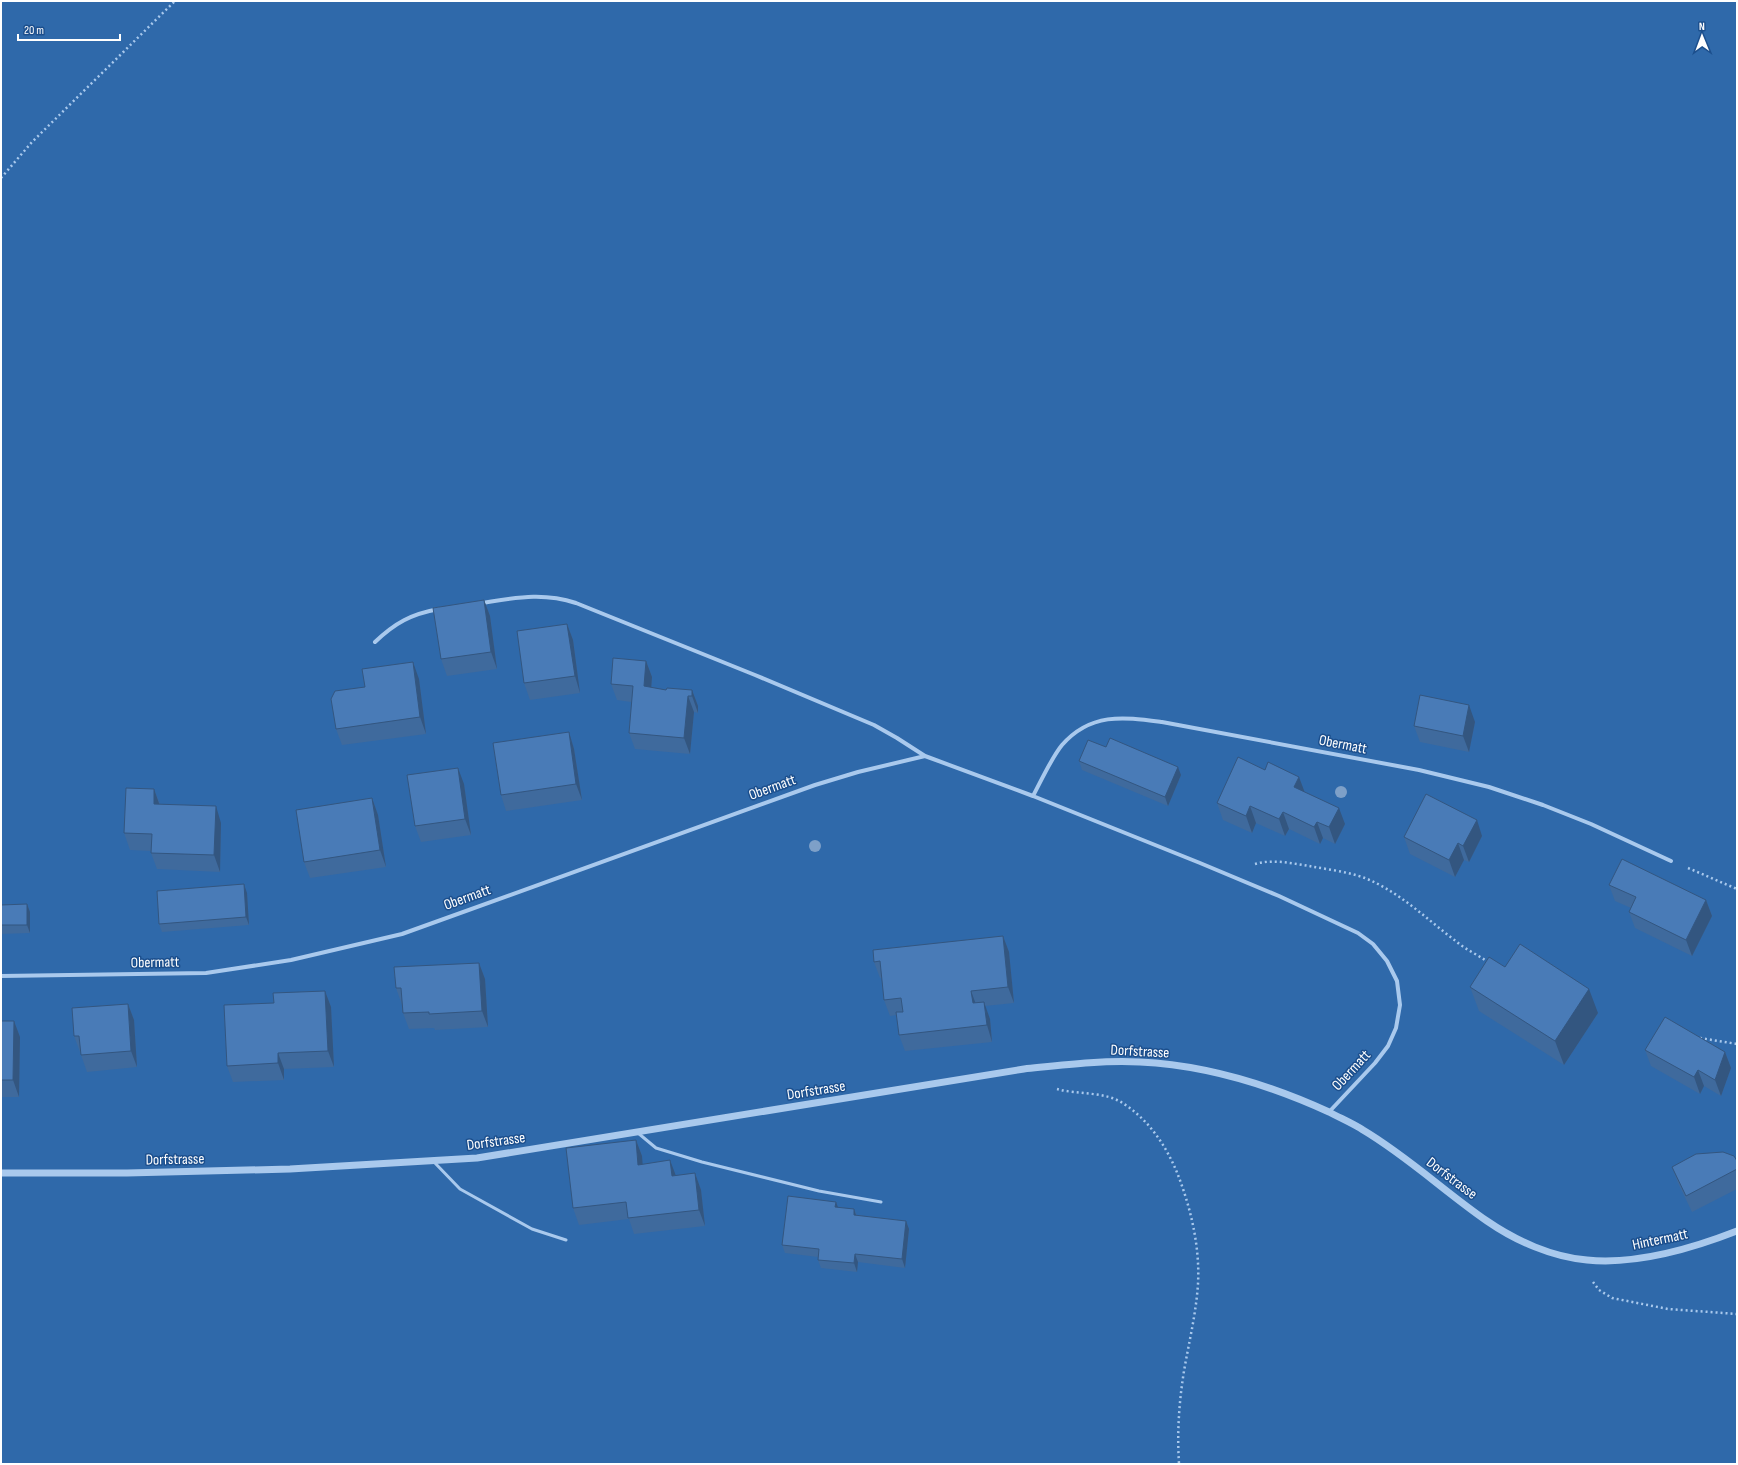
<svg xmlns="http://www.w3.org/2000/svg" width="1738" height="1465" viewBox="0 0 1738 1465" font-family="'Sofia Sans Condensed',sans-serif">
	<rect width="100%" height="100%" fill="#1c4f8d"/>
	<!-- green -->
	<path fill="#2f69aa" d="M1,1H1737V1464H1Z"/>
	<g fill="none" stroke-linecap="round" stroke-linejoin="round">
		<!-- path -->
		<path stroke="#a9c9ed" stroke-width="2.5" stroke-dasharray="2 3" stroke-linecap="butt" d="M1,178L32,142L175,1
			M1255,864C1272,859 1291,863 1309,866C1330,870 1354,872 1374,882C1405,897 1429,921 1457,942C1465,949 1476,954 1485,960
			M1688,868L1737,889
			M1700,1038L1737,1044
			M1057,1089C1078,1095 1106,1091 1124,1104C1149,1120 1167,1147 1178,1175C1191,1209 1200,1247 1198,1284C1196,1314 1189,1342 1184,1371C1179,1402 1177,1433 1179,1464
			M1593,1282L1599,1290L1612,1298L1668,1309L1737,1314"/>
		<!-- service -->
		<path stroke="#a9c9ed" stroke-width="3" d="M638,1133L656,1148L702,1162L819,1191L881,1202
			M434,1162L460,1189L532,1229L566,1240"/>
		<!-- minor -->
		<path stroke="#a9c9ed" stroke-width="4" d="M481,603C515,598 542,592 576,603L755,675L874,725L897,738L925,756
			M375,642C395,623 411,614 439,609
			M1033,796C1041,781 1052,757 1062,745C1091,712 1124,717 1162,722L1419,770L1489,787L1543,805L1591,824L1671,861
			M1,976L206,973L291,960L402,934L815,785L858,772L925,756L1033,796L1200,863L1279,896L1358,933L1373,944L1387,961L1397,981L1400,1005L1396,1028L1388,1046L1375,1063L1329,1112"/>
		<!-- tertiary -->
		<path stroke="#a9c9ed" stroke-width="7" d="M1,1173H127L290,1169L477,1158L1024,1069C1063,1065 1101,1060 1140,1062C1205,1065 1270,1085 1329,1112C1340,1118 1352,1123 1363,1130C1407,1156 1445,1192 1487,1221C1516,1241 1552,1257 1587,1260C1637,1265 1691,1249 1737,1231"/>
	</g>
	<!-- trees -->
	<g fill="#7ea0c8">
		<circle cx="1341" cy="792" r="6"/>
		<circle cx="815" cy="846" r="6"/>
	</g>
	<!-- wall -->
	<path fill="#3f6a9d" d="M484,600L490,616L497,669L447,676L441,659Z
		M567,624L573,640L580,693L530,700L524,683Z
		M646,661L652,677L651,688L666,690H692L698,706V713L694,712L690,754L635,749L629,733L631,702L617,700L611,684Z
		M419,679L426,734L342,745L336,729L365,687Z
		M1475,722L1469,752L1420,742L1414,726Z
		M569,732L574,749L582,800L506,811L501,795Z
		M1106,747L1181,775L1168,806L1082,770L1079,761Z
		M1265,770L1299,777L1304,791L1345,824L1335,844L1323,838L1320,844L1289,829L1285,836L1256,823L1252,833L1223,820L1217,803Z
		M464,784L471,835L421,842L415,826Z
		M154,789L160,804L221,823L220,872L157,869L151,853V851L130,850L124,833Z
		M372,798L378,815L386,867L310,878L304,862Z
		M1482,836L1469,862L1464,860L1455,877L1410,854L1404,837Z
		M1609,885L1706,900L1712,916L1692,956L1635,928L1629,912L1631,908L1615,901Z
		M247,893L249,925L162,932L159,924Z
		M27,904L30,912V933L1,934V905Z
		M1003,936L1009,952L1014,1003L985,1006L990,1019L992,1042L905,1051L899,1035L897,1015L890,1016L884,1000L882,978H880L874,962Z
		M479,963L485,979L488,1027L435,1030L434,1028L409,1029L403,1013L402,1005L396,988Z
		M1505,967L1598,1013L1564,1065L1479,1011L1470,987Z
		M325,991L331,1007L334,1067L284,1069V1080L233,1082L227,1066L274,1003Z
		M128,1004L134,1020L137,1067L87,1072L81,1055V1052H80L74,1036Z
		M1,1021H14L20,1037L19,1097H1Z
		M1645,1050L1725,1052L1731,1068L1721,1096L1704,1086L1700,1094L1651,1066Z
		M636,1140L642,1156V1164L676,1176L695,1173L701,1190L705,1226L634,1234L629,1219L579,1225L573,1208Z
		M1737,1161V1189L1692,1212L1678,1183L1672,1167Z
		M836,1202L838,1208L854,1209L857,1215L906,1221L909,1229L905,1268L858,1262L857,1272L821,1268L818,1260V1257L785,1253L782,1245Z"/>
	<!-- shaded-wall -->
	<path fill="#335680" d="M484,600L490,616L497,669L491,652Z
		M567,624L573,640L580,693L575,676Z
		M646,661L652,677L650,703L644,686Z
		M413,662L419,679L426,734L420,717Z
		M692,690L698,706V713L692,696Z
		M688,696L694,712L690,754L684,738Z
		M1469,705L1475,722L1469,752L1463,736Z
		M569,732L574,749L582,800L576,784Z
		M1178,767L1181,775L1168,806L1165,797Z
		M458,768L464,784L471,835L465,819Z
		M1299,777L1305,793L1294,787Z
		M154,789L160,806L154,804Z
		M372,798L378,815L386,867L380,850Z
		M216,806L221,823L220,872L214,855Z
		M1250,806L1256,823L1252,833L1246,816Z
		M1339,808L1345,824L1335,844L1329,827Z
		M1283,812L1289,829L1285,836L1279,819Z
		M1477,820L1482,836L1469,862L1463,846Z
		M1317,822L1323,838L1320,844L1314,827Z
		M1458,843L1464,860L1455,877L1449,860Z
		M244,884L247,893L249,925L246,917Z
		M1706,900L1712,916L1692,956L1686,940Z
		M27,904L30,912V933L27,925Z
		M1003,936L1009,952L1014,1003L1008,987Z
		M479,963L485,979L488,1027L482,1011Z
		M1589,989L1598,1013L1564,1065L1555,1041Z
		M325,991L331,1007L334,1067L328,1051Z
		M971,991L977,1007L973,1003Z
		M984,1002L990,1019L992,1042L987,1025Z
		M128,1004L134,1020L137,1067L131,1051Z
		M14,1021L20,1037L19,1097L13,1080Z
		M1725,1052L1731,1068L1721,1096L1715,1080Z
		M278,1053L284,1069V1080L278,1063Z
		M1698,1070L1704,1086L1700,1094L1694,1077Z
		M636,1140L642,1156L644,1181L638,1165Z
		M670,1160L676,1176H672Z
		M695,1173L701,1190L705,1226L699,1210Z
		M836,1202L839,1210L835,1207Z
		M854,1209L857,1218L854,1215Z
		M906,1221L909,1229L905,1268L902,1259Z
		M855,1254L858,1262L857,1272L854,1263Z"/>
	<!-- building -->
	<path fill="#497bb7" stroke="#335680" d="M484,600L491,652L441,659L433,608Z
		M567,624L575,676L524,683L517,631Z
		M613,658L646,661L644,686L666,690L667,688L692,690V696H688L684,738L629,733L633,686L611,684Z
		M413,662L420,717L336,729L331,699L335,691L365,687L362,669Z
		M1420,695L1469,705L1463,736L1414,726Z
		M569,732L576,784L501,795L493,743Z
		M1110,738L1178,767L1165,797L1079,761L1088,740L1106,747Z
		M1238,757L1265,770L1268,762L1299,777L1294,787L1339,808L1329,827L1317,822L1314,827L1283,812L1279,819L1250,806L1246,816L1217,803Z
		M458,768L465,819L415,826L407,775Z
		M126,788L154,789V804L216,806L214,855L151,853L152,834L124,833Z
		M1426,794L1477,820L1463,846L1458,843L1449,860L1404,837Z
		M372,798L380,850L304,862L296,810Z
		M1622,859L1706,900L1686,940L1629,912L1636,897L1609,885Z
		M244,884L246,917L159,924L157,891Z
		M27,904V925H1V905Z
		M1003,936L1008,987L971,991L973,1003L984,1002L987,1025L899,1035L896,1012H903L901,998L884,1000L880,961L874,962L873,950Z
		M1520,944L1589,989L1555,1041L1470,987L1489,957L1505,967Z
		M479,963L482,1011L429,1014V1012L403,1013L401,988H396L394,967Z
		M325,991L328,1051L278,1053V1063L227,1066L224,1005L274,1003L273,993Z
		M128,1004L131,1051L81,1055L79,1036H74L72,1008Z
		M1665,1017L1725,1052L1715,1080L1698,1070L1694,1077L1645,1050Z
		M1,1021H14L13,1080H1Z
		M636,1140L638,1165L670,1160L672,1176L695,1173L699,1210L628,1218L626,1202L573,1208L566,1148Z
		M1723,1152L1734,1156L1737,1161V1169L1686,1196L1672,1167L1696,1154Z
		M788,1196L836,1202L835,1207L854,1209V1215L906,1221L902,1259L855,1254L854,1263L818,1260L819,1249L782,1245Z"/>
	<g text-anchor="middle" stroke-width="3" stroke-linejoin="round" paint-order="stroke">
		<!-- street labels -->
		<g font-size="15" fill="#fff" stroke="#1c4f8d">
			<text transform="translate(1343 744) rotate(11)" y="5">Obermatt</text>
			<text transform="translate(772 787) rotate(-20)" y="5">Obermatt</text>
			<text transform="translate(467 897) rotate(-20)" y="5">Obermatt</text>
			<text transform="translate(155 962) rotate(-1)" y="5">Obermatt</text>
			<text transform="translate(1140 1051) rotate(3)" y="5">Dorfstrasse</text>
			<text transform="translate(1351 1070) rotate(-47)" y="5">Obermatt</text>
			<text transform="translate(816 1090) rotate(-9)" y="5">Dorfstrasse</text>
			<text transform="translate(496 1141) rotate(-8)" y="5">Dorfstrasse</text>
			<text transform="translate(175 1159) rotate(-1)" y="5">Dorfstrasse</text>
			<text transform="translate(1452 1178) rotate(37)" y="5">Dorfstrasse</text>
			<text transform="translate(1660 1239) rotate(-12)" y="5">Hintermatt</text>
		</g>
	</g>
	<!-- border -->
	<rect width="1738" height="1465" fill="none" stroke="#ffffff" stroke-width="4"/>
	<!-- north arrow -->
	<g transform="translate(1702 36) rotate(359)" stroke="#1c4f8d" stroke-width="3" paint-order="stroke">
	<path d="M0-3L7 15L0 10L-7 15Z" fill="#ffffff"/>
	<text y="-6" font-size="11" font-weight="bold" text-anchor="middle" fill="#ffffff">N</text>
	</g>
	<!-- scale -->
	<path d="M18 34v6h102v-6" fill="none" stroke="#ffffff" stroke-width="2"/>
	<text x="24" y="34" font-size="12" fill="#ffffff" stroke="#1c4f8d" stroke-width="3" paint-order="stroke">20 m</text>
</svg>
